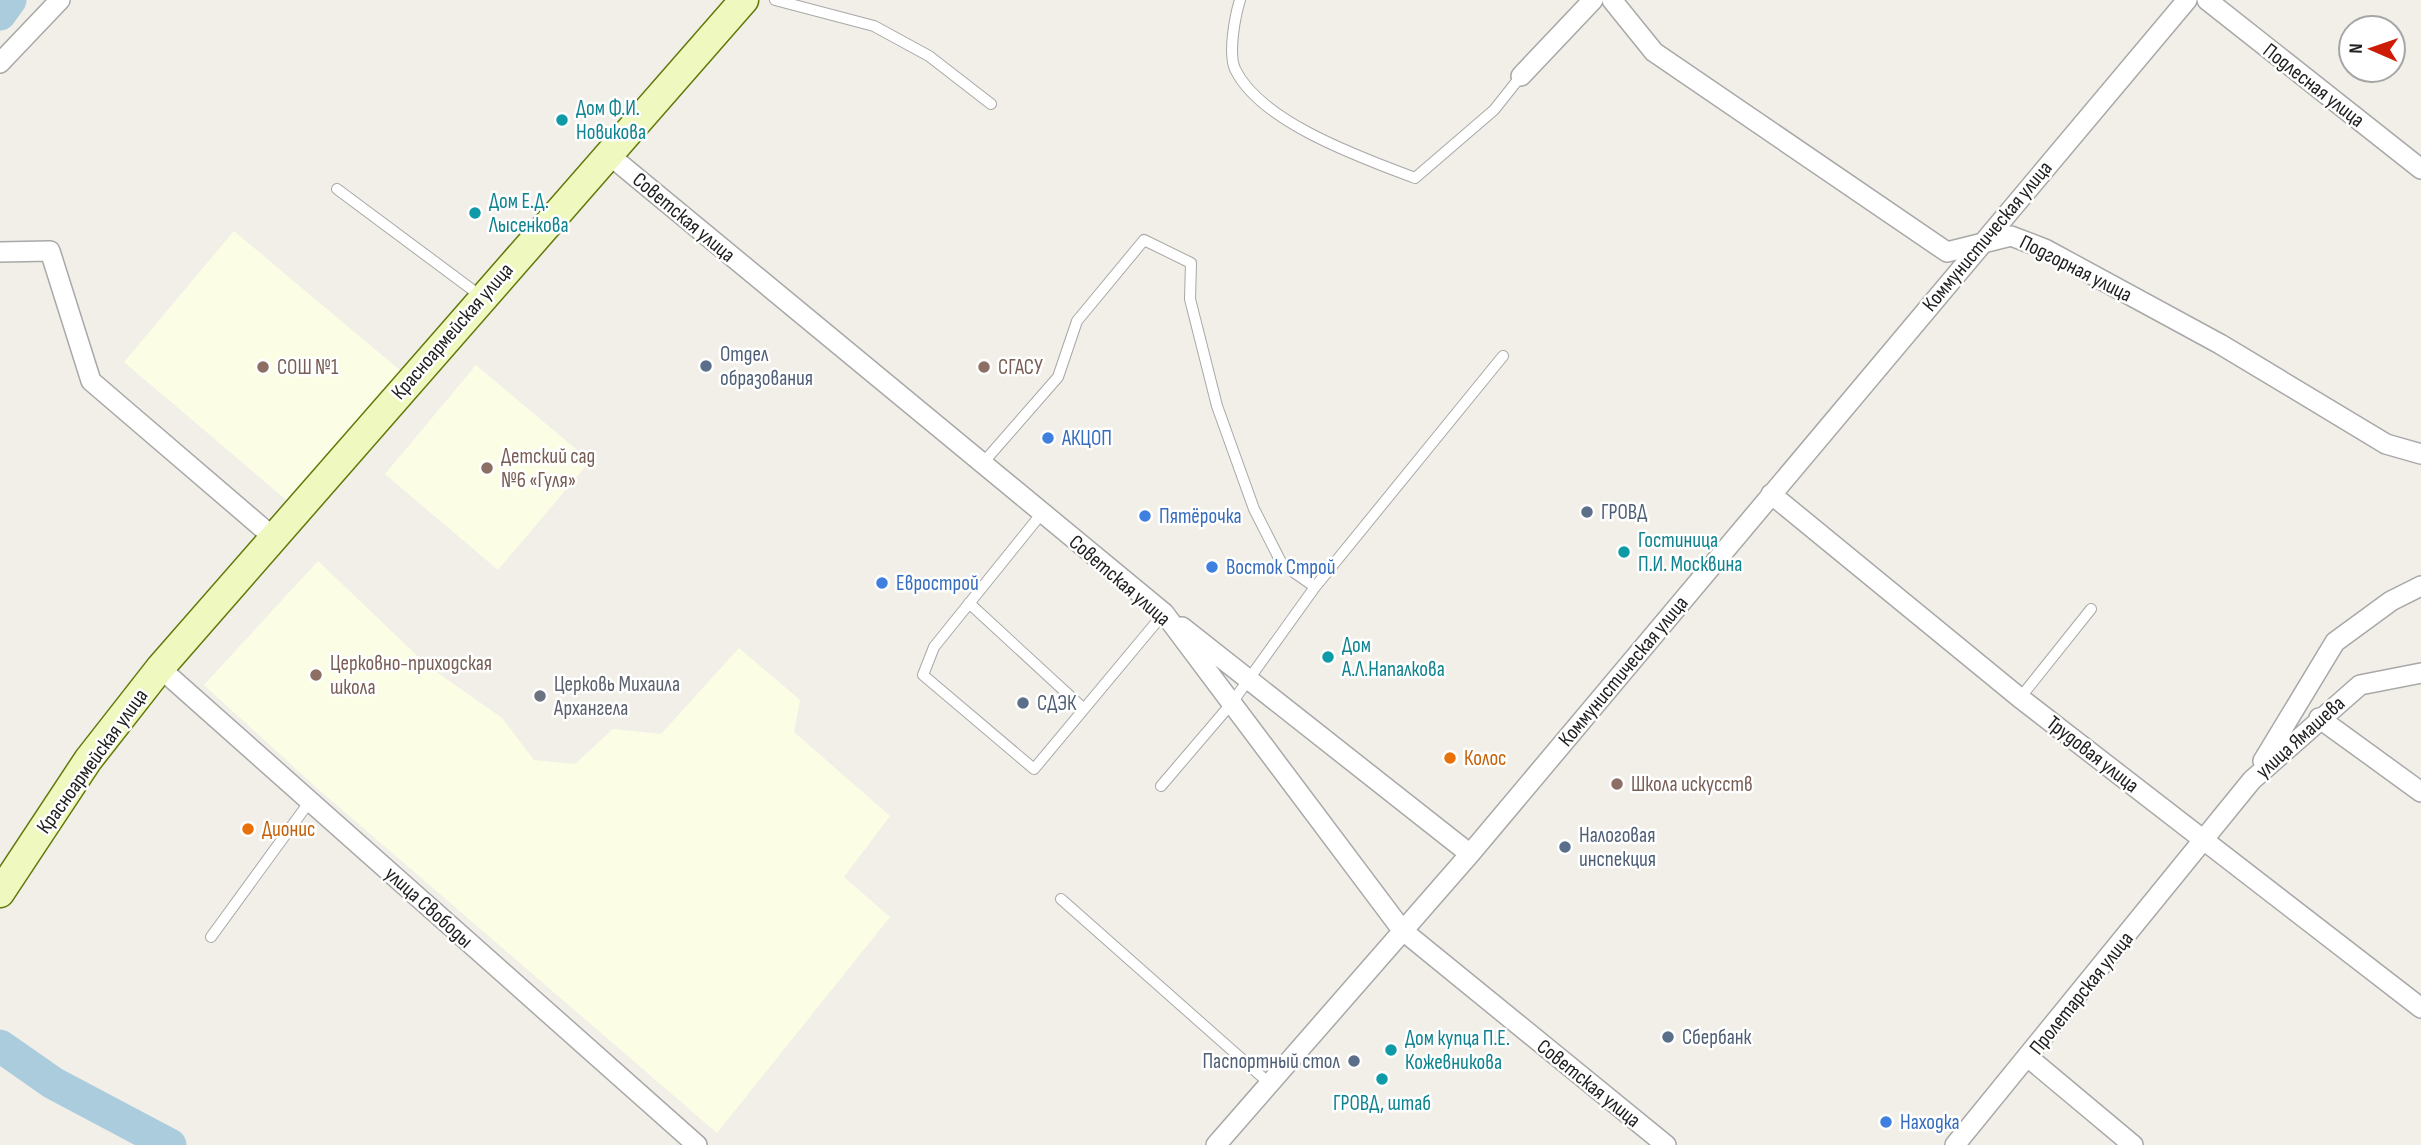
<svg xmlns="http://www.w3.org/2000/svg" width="2421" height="1145" viewBox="0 0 2421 1145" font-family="'Sofia Sans Condensed',sans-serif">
	<rect width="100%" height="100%" fill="#f1efe8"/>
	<!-- education -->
	<path fill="#fbfee5" d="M234,231L402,372L291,504L124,362Z
		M476,365L590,461L498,570L385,474Z
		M318,561L428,666L502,718L534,760L575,764L613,729L661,734L739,648L800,700L794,732L890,816L844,877L890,917L717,1133L318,789L204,685Z"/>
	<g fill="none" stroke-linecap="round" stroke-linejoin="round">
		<!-- river -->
		<path stroke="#abccdd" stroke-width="33" d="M0,14L10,0
			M0,1046L53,1083L170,1145"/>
		<!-- lane casing -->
		<g stroke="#a8a8a8" stroke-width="12">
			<path id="lane" d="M775,0L874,26L929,56L991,104
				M1240,0C1235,16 1228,53 1235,69C1260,122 1362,158 1415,178L1494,110L1521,76
				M337,189L482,297
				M982,464L1058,377L1077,321L1144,240L1191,263L1190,299L1217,406L1254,509L1282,564L1315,587L1231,704L1161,786
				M1042,513L934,647L923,675L1034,769L1164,613
				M1315,587L1503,356
				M969,603L1084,709
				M2020,698L2091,609
				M1061,899L1269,1083
				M211,937L310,801"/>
		</g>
		<!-- street casing -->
		<g stroke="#a8a8a8" stroke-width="22">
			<path id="street" d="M1612,0L1654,52L1947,252L2011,236L2045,249L2220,344L2386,444L2421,454
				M2207,0L2421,169
				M0,63L60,0
				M1521,76L1593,0
				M608,154L1164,613L1402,930L1666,1145
				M0,252L50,251L91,381L273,537
				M1771,494L2020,698L2421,1008
				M1182,627L1470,854
				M160,668L697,1145
				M2319,718L2421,792
				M2263,761L2335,642L2391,601L2421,586
				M2029,1058L2133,1145
				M1216,1145L1470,854L2187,0
				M1955,1145L2252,780L2360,685L2421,673"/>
		</g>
		<!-- secondary casing -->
		<g stroke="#607908" stroke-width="31">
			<path id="secondary" d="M0,893L88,760L160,668L744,0"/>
		</g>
		<!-- lane -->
		<use href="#lane" stroke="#fff" stroke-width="10"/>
		<!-- street -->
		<use href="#street" stroke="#fff" stroke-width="19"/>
		<!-- secondary -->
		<use href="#secondary" stroke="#eff8bf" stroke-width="28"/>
	</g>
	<!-- markers -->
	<g fill="#0f9aa8" stroke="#fff" stroke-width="2.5">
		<circle cx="562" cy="120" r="7"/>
		<circle cx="475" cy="213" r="7"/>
		<circle cx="1624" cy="552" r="7"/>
		<circle cx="1328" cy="657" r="7"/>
		<circle cx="1391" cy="1050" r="7"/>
		<circle cx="1382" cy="1079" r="7"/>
	</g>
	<g fill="#5c6f8a" stroke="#fff" stroke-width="2.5">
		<circle cx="706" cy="366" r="7"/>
		<circle cx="1587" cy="512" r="7"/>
		<circle cx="1023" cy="703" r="7"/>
		<circle cx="1565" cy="847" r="7"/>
		<circle cx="1668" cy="1037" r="7"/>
		<circle cx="1354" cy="1061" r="7"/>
	</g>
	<g fill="#8d6e63" stroke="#fff" stroke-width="2.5">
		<circle cx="263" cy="367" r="7"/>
		<circle cx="984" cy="367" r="7"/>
		<circle cx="487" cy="468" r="7"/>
		<circle cx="316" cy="675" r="7"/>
		<circle cx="1617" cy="784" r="7"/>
	</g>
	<g fill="#3f7fe0" stroke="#fff" stroke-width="2.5">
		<circle cx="1048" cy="438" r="7"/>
		<circle cx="1145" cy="516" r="7"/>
		<circle cx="1212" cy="567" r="7"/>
		<circle cx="882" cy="583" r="7"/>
		<circle cx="1886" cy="1122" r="7"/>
	</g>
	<circle fill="#6b7280" stroke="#fff" stroke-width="2.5" cx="540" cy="696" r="7"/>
	<g fill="#e8710a" stroke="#fff" stroke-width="2.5">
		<circle cx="1450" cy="758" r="7"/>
		<circle cx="248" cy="829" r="7"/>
	</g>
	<g text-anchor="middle" stroke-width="5" stroke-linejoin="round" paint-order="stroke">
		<!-- street labels -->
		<g font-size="21" fill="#212121" stroke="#fff">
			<text transform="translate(2314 85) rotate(38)" y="7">Подлесная улица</text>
			<text transform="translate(684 217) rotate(40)" y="7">Советская улица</text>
			<text transform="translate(1987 236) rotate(-50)" y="7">Коммунистическая улица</text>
			<text transform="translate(2076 268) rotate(27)" y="7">Подгорная улица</text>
			<text transform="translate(452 331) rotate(-49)" y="7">Красноармейская улица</text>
			<text transform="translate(1120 580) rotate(41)" y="7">Советская улица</text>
			<text transform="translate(1623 671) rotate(-50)" y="7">Коммунистическая улица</text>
			<text transform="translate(2300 737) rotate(-42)" y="7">улица Ямашева</text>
			<text transform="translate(2093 754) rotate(38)" y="7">Трудовая улица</text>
			<text transform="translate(92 761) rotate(-54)" y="7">Красноармейская улица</text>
			<text transform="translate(429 907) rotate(42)" y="7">улица Свободы</text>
			<text transform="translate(2081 993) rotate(-51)" y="7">Пролетарская улица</text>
			<text transform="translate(1589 1083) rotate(39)" y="7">Советская улица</text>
		</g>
		<!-- culture labels -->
		<g font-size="21" fill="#0d838f" stroke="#fff" text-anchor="start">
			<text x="576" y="115">Дом Ф.И.<tspan x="576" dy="24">Новикова</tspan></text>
			<text x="489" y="208">Дом Е.Д.<tspan x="489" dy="24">Лысенкова</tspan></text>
			<text x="1638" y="547">Гостиница<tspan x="1638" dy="24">П.И. Москвина</tspan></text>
			<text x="1342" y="652">Дом<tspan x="1342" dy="24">А.Л.Напалкова</tspan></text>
			<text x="1405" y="1045">Дом купца П.Е.<tspan x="1405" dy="24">Кожевникова</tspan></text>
			<text x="1382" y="1110" text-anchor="middle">ГРОВД, штаб</text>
		</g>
		<!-- service labels -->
		<g font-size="21" fill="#4e5e75" stroke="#fff" text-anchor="start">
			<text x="720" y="361">Отдел<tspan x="720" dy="24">образования</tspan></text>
			<text x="1601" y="519">ГРОВД</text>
			<text x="1037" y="710">СДЭК</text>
			<text x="1579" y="842">Налоговая<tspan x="1579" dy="24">инспекция</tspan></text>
			<text x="1682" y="1044">Сбербанк</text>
			<text x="1340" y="1068" text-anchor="end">Паспортный стол</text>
		</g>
		<!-- education labels -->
		<g font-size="21" fill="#785e54" stroke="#fff" text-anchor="start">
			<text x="277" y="374">СОШ №1</text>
			<text x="998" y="374">СГАСУ</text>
			<text x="501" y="463">Детский сад<tspan x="501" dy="24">№6 «Гуля»</tspan></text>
			<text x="330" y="670">Церковно-приходская<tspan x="330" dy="24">школа</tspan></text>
			<text x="1631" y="791">Школа искусств</text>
		</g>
		<!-- shop labels -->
		<g font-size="21" fill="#366cbe" stroke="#fff" text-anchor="start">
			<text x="1062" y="445">АКЦОП</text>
			<text x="1159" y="523">Пятёрочка</text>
			<text x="1226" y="574">Восток Строй</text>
			<text x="896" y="590">Еврострой</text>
			<text x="1900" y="1129">Находка</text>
		</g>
		<!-- worship labels -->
		<g font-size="21" fill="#5b616d" stroke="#fff" text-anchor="start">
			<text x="554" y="691">Церковь Михаила<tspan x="554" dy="24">Архангела</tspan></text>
		</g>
		<!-- food labels -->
		<g font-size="21" fill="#c56008" stroke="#fff" text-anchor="start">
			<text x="1464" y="765">Колос</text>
			<text x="262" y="836">Дионис</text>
		</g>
	</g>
	<!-- north arrow -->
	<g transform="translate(2372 49) rotate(272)"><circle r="33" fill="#ffffff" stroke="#a6a6a6" stroke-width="2"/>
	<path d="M0-5L12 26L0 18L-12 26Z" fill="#cd1b06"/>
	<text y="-10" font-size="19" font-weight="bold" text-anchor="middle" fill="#212121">N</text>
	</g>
</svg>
